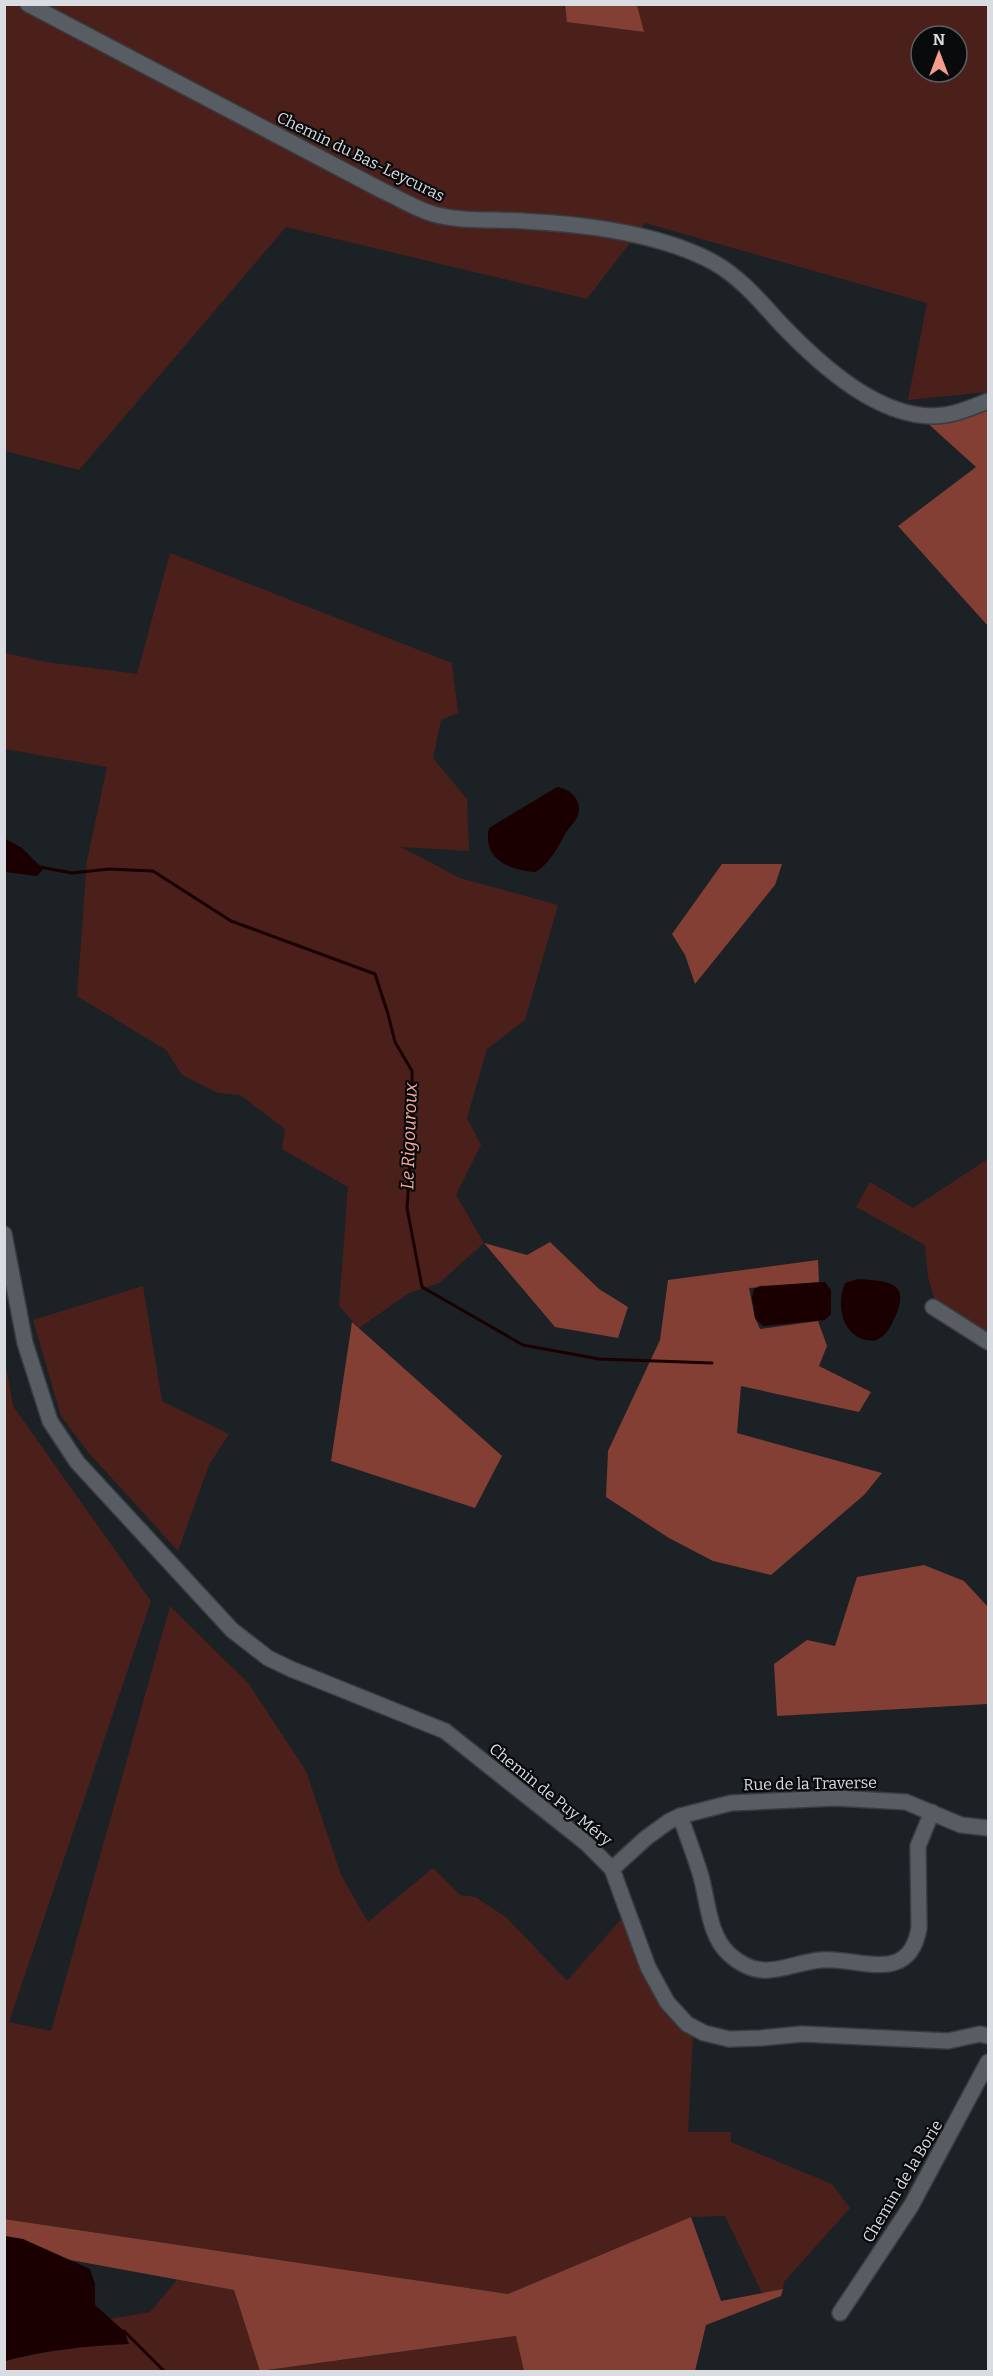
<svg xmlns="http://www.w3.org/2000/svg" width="993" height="2376" viewBox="0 0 993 2376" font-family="Bitter,serif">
	<rect width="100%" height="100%" fill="#1c2126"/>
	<!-- green -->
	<path fill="#4b201a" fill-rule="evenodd" d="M564,4L568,22L643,32L637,5H988V392L908,400L927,303L645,223L587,299L286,227L79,470L5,451L4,5ZM921,36H957V72H921Z
		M170,553L452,663L458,713L441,720L433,758L467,799L469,851L401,847L460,878L558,905L525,1020L487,1049L467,1118L481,1145L456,1195L484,1243L439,1283L409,1293L359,1328L339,1306L348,1187L282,1149L285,1129L240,1095L218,1093L182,1075L166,1050L77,996L87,861L107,767L5,749V653L46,662L137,674Z
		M988,1159V1329L983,1331L968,1319L936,1304L928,1277L925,1245L856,1207L870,1182L913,1208Z
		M143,1286L162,1401L229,1434L209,1465L178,1551L88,1452L61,1416L33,1320Z
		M4,1356L13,1406L151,1601L9,2022L51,2031L170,1606L249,1684L306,1771L341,1875L368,1922L433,1868L460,1895L475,1897L506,1917L567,1981L623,1917L651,1989L667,2014L693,2035L688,2132H731V2142L832,2184L850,2208L784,2282L783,2289L762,2293L725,2216L691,2217L508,2294L5,2219Z
		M177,2280L234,2290L261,2371L517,2336L524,2371L5,2372V2361C46,2350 86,2346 129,2344L124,2331L109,2319L150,2312Z"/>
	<!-- forest -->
	<path fill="#833f34" d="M565,5H637L644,32L567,22Z
		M988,408V626L898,526L976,467L924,420Z
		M722,864H782L775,885L695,984L685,955L672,934Z
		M550,1242L599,1289L628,1307L618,1338L555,1327L484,1243L527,1255Z
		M818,1260L819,1282L749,1288L755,1318L760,1329L818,1321L827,1346L819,1366L871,1392L859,1412L741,1386L737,1433L882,1473L864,1495L771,1575L713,1561L669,1538L606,1497L608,1451L660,1340L668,1280Z
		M352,1322L502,1456L475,1508L331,1461Z
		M924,1565L964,1581L988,1607V1704L777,1716L774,1664L807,1640L835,1646L857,1577Z
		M691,2217L721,2301L783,2289L781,2296L706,2325L695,2371H524L516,2336L260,2371L234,2290L5,2248L4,2219L508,2294Z"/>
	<!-- water -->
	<path fill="#1a0000" d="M557,787C573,789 586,805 575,821C571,826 567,830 564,836C558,848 547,866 535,872C509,870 482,859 489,828Z
		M4,838L22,848L43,869L37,876L5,872Z
		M858,1279C884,1281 911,1280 896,1315C892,1323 888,1334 880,1338C875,1342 868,1341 862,1339C840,1330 837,1302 845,1283Z
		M825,1282L831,1290V1314L825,1320L763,1326L755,1318L752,1298L754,1289L760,1286Z
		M5,2236L23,2239L90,2269L95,2284V2305L124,2331L129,2344C86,2346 46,2350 5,2361Z"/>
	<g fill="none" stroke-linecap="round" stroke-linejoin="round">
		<!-- stream -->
		<path stroke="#1a0000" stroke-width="3" d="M40,867L72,873L109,869L153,871L231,921L375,974L388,1014L395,1042L412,1071L413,1121L407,1208L422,1287L523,1345L599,1359L712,1363
			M124,2331L165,2372"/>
		<!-- minor casing -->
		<g stroke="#393c41" stroke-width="18">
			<path id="minor" d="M28,4L383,191C401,199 419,211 437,215C465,222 495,219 523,221C584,224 659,233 713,262C740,277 760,301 780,323C819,364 883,424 945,415C960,413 975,406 988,401
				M4,1234L25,1343L50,1421L77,1462L232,1630L268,1658L291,1669L445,1731L586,1843L612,1869L648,1967L667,2002L687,2024L704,2033L729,2039L761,2038L802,2034L948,2041L980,2034L988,2036
				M933,1307L988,1342
				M680,1816C687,1835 694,1854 700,1873C708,1899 708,1935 729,1954C762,1984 785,1964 820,1960C857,1956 909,1987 919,1928L918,1846L932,1812
				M612,1869L646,1838L668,1822L680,1816L731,1803L835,1798L906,1802L961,1825L988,1828
				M840,2313L911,2206L988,2062"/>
		</g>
		<!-- minor -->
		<use href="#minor" stroke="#575d63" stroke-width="15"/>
	</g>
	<g text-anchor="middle" stroke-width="4.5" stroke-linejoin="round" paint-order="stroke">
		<!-- street labels -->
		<g font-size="16" fill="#d9dce0" stroke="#080a0c">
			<text transform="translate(361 156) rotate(26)" y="6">Chemin du Bas-Leycuras</text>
			<text transform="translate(810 1783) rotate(-1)" y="6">Rue de la Traverse</text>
			<text transform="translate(551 1794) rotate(39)" y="6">Chemin de Puy Méry</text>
			<text transform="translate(902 2181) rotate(-59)" y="6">Chemin de la Borie</text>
		</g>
		<!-- water labels -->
		<g font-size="18" font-style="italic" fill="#fba99a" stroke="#080a0c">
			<text transform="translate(409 1136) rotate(-88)" y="6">Le Rigouroux</text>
		</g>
	</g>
	<!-- border -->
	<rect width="993" height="2376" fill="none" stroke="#d9dce0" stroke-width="12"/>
	<!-- north arrow -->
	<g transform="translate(939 54)"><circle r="28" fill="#080a0c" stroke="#5c5e61" stroke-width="1.5"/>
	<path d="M0-4.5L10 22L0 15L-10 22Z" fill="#f59d8d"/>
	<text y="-9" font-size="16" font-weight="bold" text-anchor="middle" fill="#d9dce0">N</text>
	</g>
</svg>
